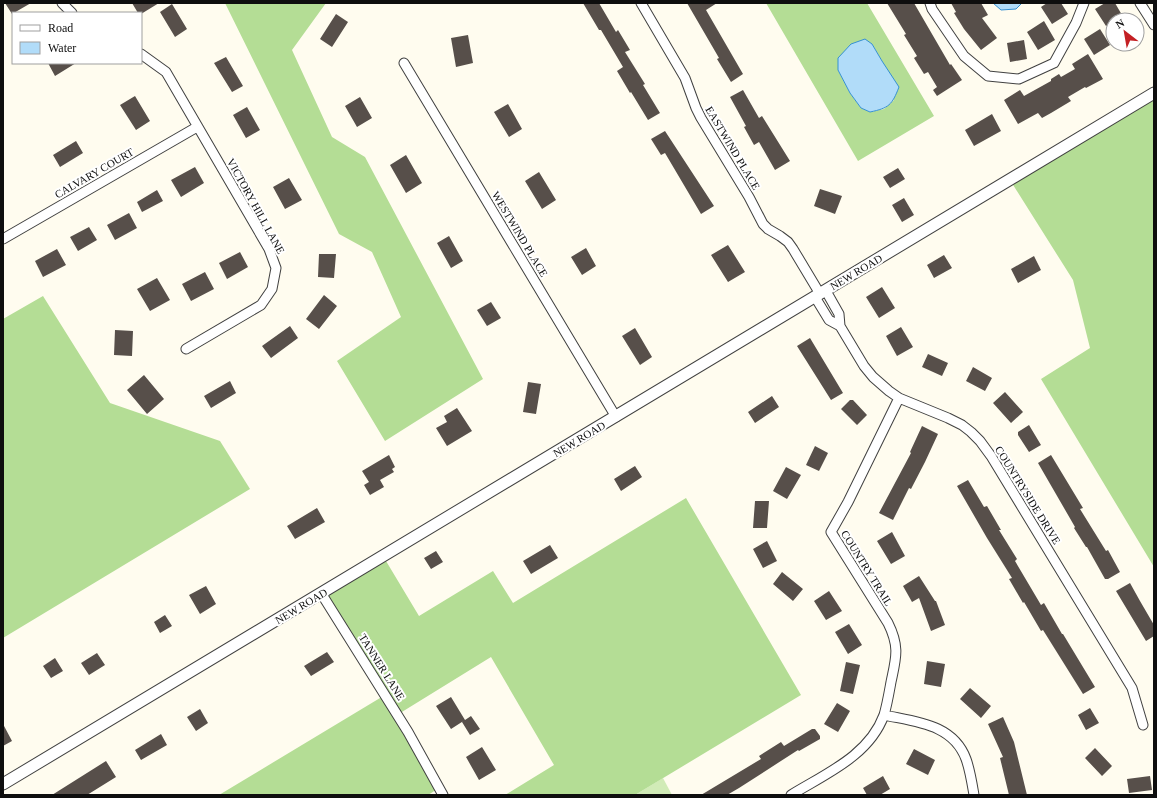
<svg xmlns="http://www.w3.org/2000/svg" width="1157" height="798" viewBox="0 0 1157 798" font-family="'Times New Roman',serif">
	<rect width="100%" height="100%" fill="#fffcef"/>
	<!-- green -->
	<path fill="#d1ebb7" d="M663,778L672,795H635Z"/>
	<!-- forest -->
	<path fill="#b4dd95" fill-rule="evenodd" d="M225,3H326L292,50L332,137L365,157L483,379L385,441L337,361L401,317L372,252L339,234Z
		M766,3H867L934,116L858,161ZM872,44L882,61L894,100L884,109L870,112L861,108L850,93L838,70Z
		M1154,93V567L1041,379L1090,348L1073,280L1010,180Z
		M43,296L110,403L220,441L250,489L3,638V319Z
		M686,498L801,695L635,795H505L554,765L491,657L397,715L439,788L428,795H219L385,695L321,593L383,556L419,616L493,571L513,603Z"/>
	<!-- water -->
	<path fill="#b1dcf9" stroke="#3590d3" d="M993,3H1022L1016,9L1001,10Z
		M865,39L872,44L882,61L899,87C892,105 889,108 870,112L861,108L850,93L838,70V58L851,44Z"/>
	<!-- building -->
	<path fill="#574f4a" d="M5,3H31L12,14Z
		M132,3H159L141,14L138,13Z
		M583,3H599L616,32L618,30L630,50L625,52L645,84L643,85L660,113L648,120L631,92L630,93L617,71L623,67L601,30H599Z
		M687,3H717L706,10L743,74L731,82L717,59L719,58Z
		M887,3H914L950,65L951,64L962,80L937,96L933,90L937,87L928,72L924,74L914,58L917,56L904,35L906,34Z
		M951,3H981L988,15L982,18L997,38L981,50L964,29L954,13L956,12Z
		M1047,3H1061L1068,14L1052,24L1041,7Z
		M1105,3H1115L1122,15L1113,20V21L1106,26L1095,9Z
		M172,4L187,29L175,37L160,12Z
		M336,14L348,22L332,47L320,39Z
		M1044,21L1055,40L1038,50L1027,32Z
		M1100,29L1110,45L1094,55L1084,39Z
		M468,35L473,63L456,67L451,38Z
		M1024,40L1027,59L1010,62L1007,43Z
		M1088,54L1103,79L1086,88L1085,87L1068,97L1071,101L1051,113L1042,118L1038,113L1018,124L1004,100L1020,90L1024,96L1051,81V79L1059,74L1061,77L1075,69L1072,64Z
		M226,57L243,86L232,92L214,63Z
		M48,63H76L55,76Z
		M743,90L759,118L762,116L790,161L775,170L759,142L754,145L744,127L746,126L730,97Z
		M135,96L150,121L136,130L120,105Z
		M360,97L372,118L357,127L345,106Z
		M508,104L522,129L509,137L494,112Z
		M247,107L260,130L246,138L233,115Z
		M992,114L1001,131L974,146L965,130Z
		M665,131L714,206L701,214L665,153L661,155L651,139Z
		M76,141L83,153L60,167L53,155Z
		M406,155L422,183L406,193L390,165Z
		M195,167L204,183L181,197L171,180Z
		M898,168L905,179L890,188L883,177Z
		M539,172L556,200L542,209L525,181Z
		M289,178L302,200L285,209L273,187Z
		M820,189L842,196L835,214L814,206Z
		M157,190L163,201L142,212L137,202Z
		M904,198L914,215L902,222L892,205Z
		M129,213L137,228L115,240L107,225Z
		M89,227L97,240L78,251L70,237Z
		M449,236L463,261L451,268L437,243Z
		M728,245L745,272L728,282L711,255Z
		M586,248L596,266L582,275L571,257Z
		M57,249L66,265L43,277L35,261Z
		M240,252L248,267L227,279L219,263Z
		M319,254H336L334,278L318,277Z
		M944,255L952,268L934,278L927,265Z
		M1034,256L1041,270L1018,283L1011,269Z
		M205,272L214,289L191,301L182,284Z
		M157,278L170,300L150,311L137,289Z
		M882,287L895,308L879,318L866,297Z
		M324,295L337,306L319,329L306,319Z
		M491,302L501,318L487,326L477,310Z
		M290,326L298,338L271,358L262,346Z
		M901,327L913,347L897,356L886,336Z
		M635,328L652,357L640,365L622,336Z
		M115,330L133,331L132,356L114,355Z
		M810,338L843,393L831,400L797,346Z
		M928,354L948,363L942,376L922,367Z
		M973,367L992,378L985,391L966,381Z
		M144,375L164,399L147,414L127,390Z
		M230,381L236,393L211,408L204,396Z
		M528,382L541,384L536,414L523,412Z
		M1005,392L1023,412L1011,423L993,403Z
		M772,396L779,407L755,423L748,412Z
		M850,400H853L867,415L857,425L841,409Z
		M457,408L472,431L447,446L436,428L447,422L444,416Z
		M1029,425L1041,445L1029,452L1018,435V432Z
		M922,426L938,434L925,462L911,489L909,488L893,520L879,513L911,453L910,452Z
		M815,446L828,453L819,471L806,465Z
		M389,455L395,467L392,469L394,472L380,480L384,487L370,495L364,485L369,482L362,471Z
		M1051,455L1083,508L1080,509L1106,551L1108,550L1120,572L1108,579H1105L1087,547H1086L1074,528L1075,527L1038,463Z
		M635,466L642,477L621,491L614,479Z
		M786,467L801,475L787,499L773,491Z
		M968,480L984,507L987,506L1001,530H999L1017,559L1015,561L1041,605L1044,603L1062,634H1063L1095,687L1083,694L1043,630L1041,631L1024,602L1023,603L1009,579L1012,578L987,538L957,486Z
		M755,501H769L767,528H753Z
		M317,508L325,522L295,539L287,526Z
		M892,532L905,556L891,564L877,541Z
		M767,541L777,561L763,568L753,549Z
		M550,545L558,558L531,574L523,561Z
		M436,551L443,562L431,569L424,558Z
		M782,572L803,589L793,601L773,584Z
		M919,576L935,601H936L945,625L931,631L919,598L912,602L903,586Z
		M1130,583L1140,601L1154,625V636L1146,641L1116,591Z
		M206,586L216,604L200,614L189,595Z
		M829,591L842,611L826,620L814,601Z
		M165,615L172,626L160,633L154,622Z
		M849,624L862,645L848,654L835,632Z
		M327,652L334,662L311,676L304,666Z
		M97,653L105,665L89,675L81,663Z
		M55,658L63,671L51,678L43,666Z
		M927,661L945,664L941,687L924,684Z
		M846,662L860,665L853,694L840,691Z
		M970,688L991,706L981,718L960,699Z
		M451,697L465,720L451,729L436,706Z
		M837,703L850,711L838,732L824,724Z
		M1090,708L1099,723L1086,730L1078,715Z
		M200,709L208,723L196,731L187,717Z
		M471,716L480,729L470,735L462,722Z
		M1003,717L1014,742L1027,795H1009L1000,758L1003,757L988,724Z
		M3,724L12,741L3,746Z
		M812,729H815L820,736V739L799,751L798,750L739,788L727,795H701L761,759L759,756L781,742L784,746Z
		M161,734L167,745L141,760L135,750Z
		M482,747L496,770L479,780L466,757Z
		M1095,748L1112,766L1102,776L1085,758Z
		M914,749L935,760L928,775L906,764Z
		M106,761L116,777L87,795H52Z
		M883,776L890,789L880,795H867L863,788Z
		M1150,776L1152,790L1129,793L1127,779Z"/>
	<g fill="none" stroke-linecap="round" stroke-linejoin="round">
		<!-- minor casing -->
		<g stroke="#414141" stroke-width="11">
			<path id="minor" d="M62,3L72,13
				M641,3L685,78L696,108L701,118L749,197L763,224L768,229L780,236L788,242L793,249L820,294
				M930,3L932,9L964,56L988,76L1019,79L1054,63L1076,23L1084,3
				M1140,3L1154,25
				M141,54L166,72L269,249L276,268L272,289L261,305L186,349
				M404,63L616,417
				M3,239L197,127
				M826,291L839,314L840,326L864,366L873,377L889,391L899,398L948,418L962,425L971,432L980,441L991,456L1132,688L1143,725
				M815,297L829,320L840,326
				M321,593L408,732L443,795
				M884,715C916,722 953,724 966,759C970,770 972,783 974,795
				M791,795C825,774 869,756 884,715C887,705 889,693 891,682C896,658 900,647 888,623L831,532L848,502L899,398"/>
		</g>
		<!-- tertiary casing -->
		<g stroke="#414141" stroke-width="13">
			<path id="tertiary" d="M3,784L1154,93"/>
		</g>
		<!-- minor -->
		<use href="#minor" stroke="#fff" stroke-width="9"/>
		<!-- tertiary -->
		<use href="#tertiary" stroke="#fff" stroke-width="11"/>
	</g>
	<g text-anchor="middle" stroke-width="4" stroke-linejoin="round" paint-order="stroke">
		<!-- street labels -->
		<g font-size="11" fill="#0e0e0e" stroke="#fff">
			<text transform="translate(733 148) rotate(59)" y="4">EASTWIND PLACE</text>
			<text transform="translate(94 173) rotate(-30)" y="4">CALVARY COURT</text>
			<text transform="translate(256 206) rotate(61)" y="4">VICTORY HILL LANE</text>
			<text transform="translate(520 234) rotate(59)" y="4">WESTWIND PLACE</text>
			<text transform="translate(856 272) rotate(-31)" y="4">NEW ROAD</text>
			<text transform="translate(579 439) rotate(-31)" y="4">NEW ROAD</text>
			<text transform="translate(1028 495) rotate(58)" y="4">COUNTRYSIDE DRIVE</text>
			<text transform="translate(867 568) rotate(58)" y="4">COUNTRY TRAIL</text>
			<text transform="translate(301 606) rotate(-31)" y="4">NEW ROAD</text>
			<text transform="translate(382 667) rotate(58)" y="4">TANNER LANE</text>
		</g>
	</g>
	<!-- border -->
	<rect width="1157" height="798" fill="none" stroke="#0e0e0e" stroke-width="8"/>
	<!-- legend -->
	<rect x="12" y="12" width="130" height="52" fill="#ffffff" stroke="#9f9f9f"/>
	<rect x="20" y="25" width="20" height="6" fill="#ffffff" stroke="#9f9f9f"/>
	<text x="48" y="32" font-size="12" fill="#0e0e0e">Road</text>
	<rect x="20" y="42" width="20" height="12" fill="#b1dcf9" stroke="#9f9f9f"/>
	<text x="48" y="52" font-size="12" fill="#0e0e0e">Water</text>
	<!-- north arrow -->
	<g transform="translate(1125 32) rotate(329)"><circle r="19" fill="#ffffff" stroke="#9f9f9f"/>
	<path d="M0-3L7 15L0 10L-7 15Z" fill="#c42024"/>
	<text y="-6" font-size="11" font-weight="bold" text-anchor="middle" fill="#0e0e0e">N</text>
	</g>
</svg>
